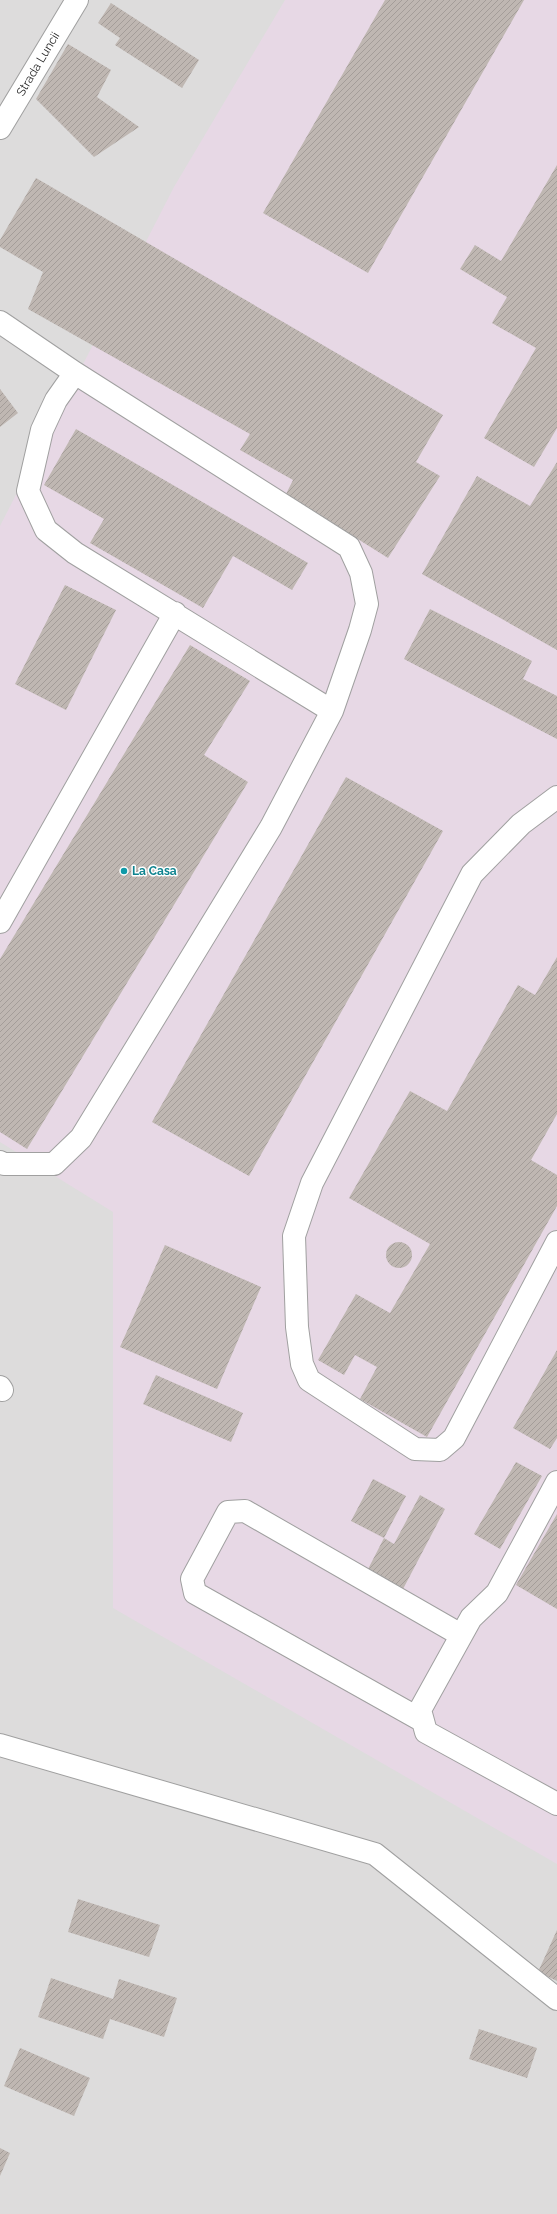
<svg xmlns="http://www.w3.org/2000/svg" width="557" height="2214" viewBox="0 0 557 2214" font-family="Raleway,sans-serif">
	<defs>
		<pattern id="building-hatch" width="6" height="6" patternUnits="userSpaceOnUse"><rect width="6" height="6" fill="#bfb7b2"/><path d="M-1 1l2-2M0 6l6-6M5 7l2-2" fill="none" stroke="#a49d99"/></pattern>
	</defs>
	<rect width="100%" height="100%" fill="#efebe6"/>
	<!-- residential -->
	<path fill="#dddcdc" d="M0,0H557V2214H0Z"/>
	<!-- industrial -->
	<path fill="#e7d8e5" d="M285,0H557V1864L113,1608V1212L0,1142V526L174,187Z"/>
	<!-- building -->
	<path fill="url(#building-hatch)" d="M385,0H524L368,273L263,213Z
		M111,3L199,60L182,88L115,45L120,38L98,23Z
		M68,44L111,70L97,97L139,127L94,157L36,99Z
		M557,165V428L534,467L484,438L536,348L492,323L507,297L460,269L475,245L501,261Z
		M36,178L443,415L416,462L440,476L388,558L286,494L293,480L240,450L250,434L28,309L43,272L0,247V240Z
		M0,389L18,413L0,427Z
		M76,429L308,563L292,590L233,556L203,608L90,543L104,519L44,485Z
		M557,462V650L422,574L477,476L530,506Z
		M65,585L116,610L66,710L15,684Z
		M430,609L532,661L523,679L557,696V739L404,659Z
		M190,645L250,681L204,755L248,782L27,1149L0,1132V959Z
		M346,777L443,831L249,1176L152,1122Z
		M557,957V1114L531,1160L557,1175V1206L427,1437L360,1399L377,1367L355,1355L344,1375L318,1360L356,1294L390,1313L430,1244L349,1198L410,1091L447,1111L518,985L535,995Z
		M386 1255a13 13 0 1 1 26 0a13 13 0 1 1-26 0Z
		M165,1245L261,1287L217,1389L120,1347Z
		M557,1350V1438L550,1449L513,1428Z
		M156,1375L243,1413L231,1442L143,1404Z
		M516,1462L542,1476L500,1549L474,1534Z
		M373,1479L406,1496L384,1538L351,1521Z
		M420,1495L445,1509L402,1591L366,1573L384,1538L394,1544Z
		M557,1514V1609L516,1585Z
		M78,1899L160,1925L149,1957L68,1932Z
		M557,1930V1981L538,1972Z
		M51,1978L113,1999L119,1979L177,1998L164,2037L110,2019L103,2039L38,2017Z
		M479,2029L537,2048L527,2078L469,2059Z
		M20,2048L90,2078L74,2116L4,2086Z
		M0,2148L10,2153L0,2176Z"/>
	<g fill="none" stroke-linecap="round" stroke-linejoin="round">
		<!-- minor casing -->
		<g stroke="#a0a0a0" stroke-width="24">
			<path id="minor" d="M0,128L77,0
				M0,322L75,373L349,547L361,573L367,604L360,630L332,711L271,827L81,1138L54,1164H4L0,1162
				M75,373L56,400L42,430L28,491L46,530L75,553L332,711
				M557,797L521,824L472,874L312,1183L294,1236L297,1327L302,1364L309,1380L415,1449L440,1450L454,1438L557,1242
				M0,922L175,613
				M0,1387L2,1390
				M557,1482L497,1593L471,1618L420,1710L426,1732L557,1804
				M423,1721L195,1593L192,1579L228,1512L245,1511L461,1635
				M0,1745L375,1854L557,1999"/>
		</g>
		<!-- minor -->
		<use href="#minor" stroke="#fff" stroke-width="22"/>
	</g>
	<!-- markers -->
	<circle fill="#0f9aa8" stroke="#fff" stroke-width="1.5" cx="124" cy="871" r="4"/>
	<g text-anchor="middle" stroke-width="3" stroke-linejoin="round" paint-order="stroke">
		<!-- street labels -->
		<g font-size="12" fill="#1f1f1f" stroke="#fff">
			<text transform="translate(38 64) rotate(-59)" y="4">Strada Luncii</text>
		</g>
		<!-- culture labels -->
		<g font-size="12" font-weight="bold" fill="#0d838f" stroke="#fff" text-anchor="start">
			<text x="132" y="875">La Casa</text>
		</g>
	</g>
</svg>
